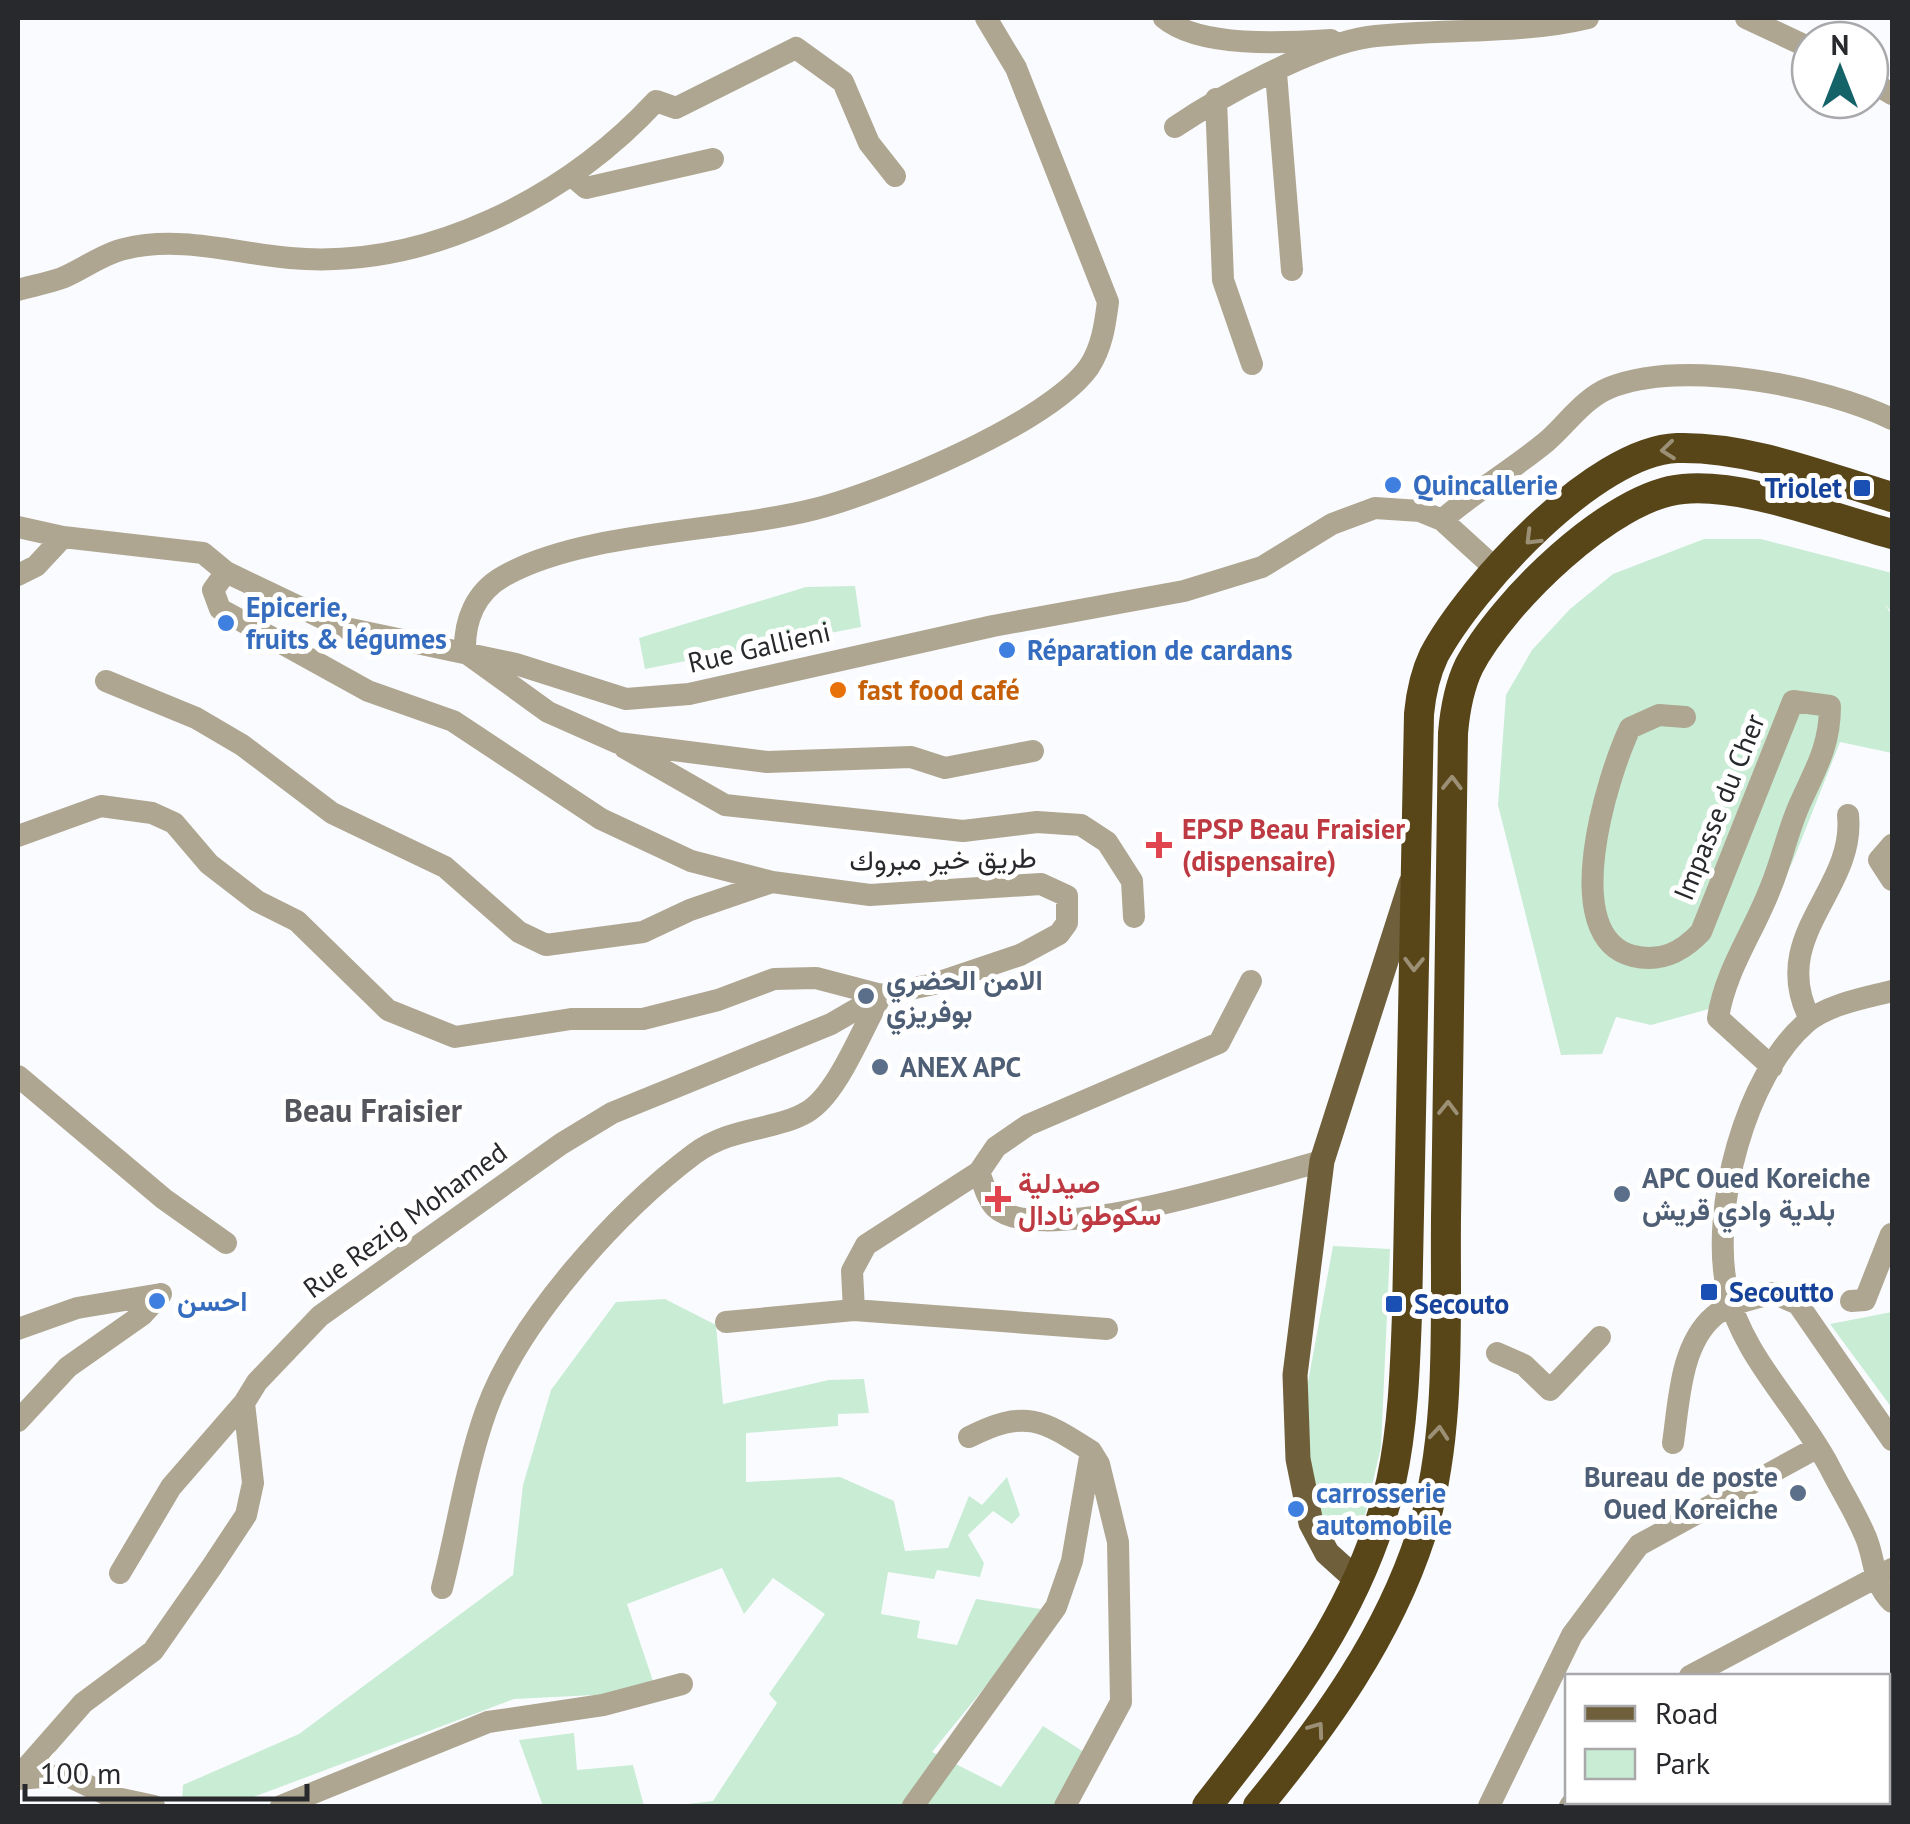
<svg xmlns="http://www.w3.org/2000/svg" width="1910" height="1824" viewBox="0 0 1910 1824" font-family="'PT Sans',Vazirmatn,sans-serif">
	<rect width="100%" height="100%" fill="#fafbff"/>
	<!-- green -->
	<path fill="#c9ecd5" d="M1704,539H1761L1892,573V613L1885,604L1892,616V753L1840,742L1793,861L1720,1006L1651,1025L1616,1017L1602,1054L1561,1055L1498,805L1506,695L1532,650L1570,609L1613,574Z
		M855,586L861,627L645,669L639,638L806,587Z
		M1333,1246L1390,1249L1381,1447L1363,1524L1318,1517L1305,1463L1306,1393Z
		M665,1299L716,1325L723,1404L829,1380L864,1379L869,1413L838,1414V1426L746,1433V1482L840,1477L894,1501L905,1551L948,1548L969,1496L982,1505L1007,1477L1020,1515L1012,1524L993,1511L968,1535L984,1563L980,1577L937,1570L934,1579L888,1572L881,1614L920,1621L917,1638L957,1645L976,1599L1041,1609L1015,1650L932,1752L1001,1787L1043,1726L1084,1752L1058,1806H670L713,1801L777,1703L769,1694L825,1614L773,1578L744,1614L722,1568L627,1604L654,1684L615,1694L514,1699L251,1798L182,1800L183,1785L299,1734L513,1575L523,1485L551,1390L616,1302Z
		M1892,1312V1408L1830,1324Z
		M574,1733L577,1770L633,1765L644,1806H543L519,1740Z"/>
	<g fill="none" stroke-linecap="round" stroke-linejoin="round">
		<!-- minor -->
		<path stroke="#aea691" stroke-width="22" d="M986,18L1016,68L1108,302C1105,325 1102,347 1089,367C1049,423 882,492 815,509C725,532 583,531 504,576C475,592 464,621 465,652L548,712L618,743L767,762L911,757L945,768L1033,751
			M1164,18C1199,48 1285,43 1331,40
			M1746,18L1810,48
			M1276,73L1292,270
			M1870,81L1892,94
			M1216,99L1223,280L1252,364
			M1175,127C1221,96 1314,45 1368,37C1441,28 1517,35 1588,18
			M571,175L586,188L713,159
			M18,290C32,286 48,283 62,278C82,270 102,254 124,249C180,235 235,253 290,258C425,270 565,199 656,101L676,108L796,48L843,82L869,143L895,176
			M1442,520C1474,492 1512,470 1546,442C1566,425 1583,399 1609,388C1683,358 1823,386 1892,419
			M18,527L63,537L203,553L226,572L341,627L516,664L626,699L689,694L993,626L1184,591L1262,567L1332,524L1375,508L1420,511L1442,520L1498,571
			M18,575L36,566L63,537
			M106,681L196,718L242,745L332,813L445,867L519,932L546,945L643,932L690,910L772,882
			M1685,717L1659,715L1630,728C1607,777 1557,937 1633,956C1661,963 1682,952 1701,932L1793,701L1830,706C1830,748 1814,771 1798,808C1787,834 1781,863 1770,889C1753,933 1725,971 1718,1018L1772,1067
			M625,748L725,805L963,831L1037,822L1081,825L1107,842L1132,881L1134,917
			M18,836L101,806L152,813L174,823L209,864L257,901L297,921L388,1010L455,1037L571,1019H643L718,1000L774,979L816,978L881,995L934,984L1020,955L1059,934L1067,923V896L1041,884L870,895L772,882L691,861L601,819L453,721L368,691L220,609L213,590L226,572
			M1892,845L1879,860L1892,880
			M1251,981L1219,1043L1028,1125L996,1147L979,1172C983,1182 987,1199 995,1207C1040,1250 1261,1177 1322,1161
			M1892,991C1865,998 1829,1004 1807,1022C1745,1075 1710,1210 1727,1289C1741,1355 1798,1407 1829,1466C1840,1488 1854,1510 1864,1533C1876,1557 1871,1582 1892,1602
			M1810,1019C1767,936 1856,890 1848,815
			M18,1076L164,1199L226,1243
			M1851,1301L1865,1300L1891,1234
			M854,1310L852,1271L866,1245L979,1172
			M726,1322L854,1310L1107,1329
			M18,1329L77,1308L161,1294
			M1497,1353L1524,1365L1550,1390L1600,1337
			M18,1421L68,1367L142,1315L161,1294
			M969,1437C1025,1409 1041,1419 1091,1451
			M1673,1443C1679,1403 1680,1345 1714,1316C1729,1303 1755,1299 1773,1293L1798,1304L1892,1440
			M120,1573L171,1487L244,1403
			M442,1588C457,1530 466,1467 486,1411C518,1321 618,1211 694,1154C732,1126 775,1131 807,1112C837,1095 862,1029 880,998
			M1690,1676L1892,1569
			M18,1777L83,1703L153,1651L213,1565L246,1515L253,1483L244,1403L257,1382L320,1316L561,1144L612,1113L831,1024L881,995
			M18,1779L66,1775L112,1797L154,1806
			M281,1806L488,1722L603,1705L682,1684
			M913,1806L1056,1607L1072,1561L1091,1451L1099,1464L1118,1542L1121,1702L1065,1806
			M1489,1806L1572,1635L1639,1545L1818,1447
			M1570,1806L1573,1802
			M1765,1806L1774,1802"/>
		<!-- major -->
		<path stroke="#6f5f3a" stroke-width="25" d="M1358,1581L1327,1553L1311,1523L1298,1459L1295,1375L1322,1161L1411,883"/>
		<!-- highway -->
		<path stroke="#584619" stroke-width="30" d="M1207,1806C1285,1706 1362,1609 1391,1482C1403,1427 1405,1370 1407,1314L1419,714C1421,693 1425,674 1434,655C1471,586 1595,451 1677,448C1749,446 1824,477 1892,497
			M1258,1806C1325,1724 1388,1637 1421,1535C1452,1435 1445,1322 1446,1218C1448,1057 1450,895 1453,733C1455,710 1459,687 1469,666C1501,604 1611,495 1683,489C1745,483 1831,518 1892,534"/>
	</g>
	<!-- one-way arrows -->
	<defs><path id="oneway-chevron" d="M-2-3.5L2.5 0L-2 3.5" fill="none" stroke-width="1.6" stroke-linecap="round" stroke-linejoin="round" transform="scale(2.5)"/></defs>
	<g stroke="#9b9075">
		<use href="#oneway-chevron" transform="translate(1668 450) rotate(174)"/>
		<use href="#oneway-chevron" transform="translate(1532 538) rotate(135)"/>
		<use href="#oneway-chevron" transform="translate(1452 783) rotate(-89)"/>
		<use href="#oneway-chevron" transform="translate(1414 964) rotate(91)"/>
		<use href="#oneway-chevron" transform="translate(1448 1108) rotate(-89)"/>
		<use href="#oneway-chevron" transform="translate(1439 1433) rotate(-85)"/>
		<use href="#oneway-chevron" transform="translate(1317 1729) rotate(-54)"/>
	</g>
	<!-- markers -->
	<g fill="#3f7fe0" stroke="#fff" stroke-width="4">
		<circle cx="1393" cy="485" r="10"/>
		<circle cx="226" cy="623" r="10"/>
		<circle cx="1007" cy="650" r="10"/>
		<circle cx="157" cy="1301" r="10"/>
		<circle cx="1296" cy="1509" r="10"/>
	</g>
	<g fill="#1a4fb4" stroke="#fff" stroke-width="4">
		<rect x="1852" y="478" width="20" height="20" rx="5"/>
		<rect x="1699" y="1282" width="20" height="20" rx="5"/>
		<rect x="1384" y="1294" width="20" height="20" rx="5"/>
	</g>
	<circle fill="#e8710a" stroke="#fff" stroke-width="4" cx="838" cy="690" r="10"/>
	<g fill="#e0444e" stroke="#fff" stroke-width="4">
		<path d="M1154 830h10v10h10v10h-10v10h-10v-10h-10v-10h10z"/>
		<path d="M993 1184h10v10h10v10h-10v10h-10v-10h-10v-10h10z"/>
	</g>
	<g fill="#5c6f8a" stroke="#fff" stroke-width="4">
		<circle cx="866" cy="996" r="10"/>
		<circle cx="880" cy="1067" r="10"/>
		<circle cx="1622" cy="1194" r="10"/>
		<circle cx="1798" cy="1493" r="10"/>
	</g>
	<g text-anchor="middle" stroke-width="10" stroke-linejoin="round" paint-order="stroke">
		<!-- shop labels -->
		<g font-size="28" font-weight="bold" fill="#366cbe" stroke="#fff" text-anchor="start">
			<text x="1413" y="495">Quincallerie</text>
			<text x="246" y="617">Epicerie,<tspan x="246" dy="32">fruits &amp; légumes</tspan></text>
			<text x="1027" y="660">Réparation de cardans</text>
			<text x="177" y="1311">احسن</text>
			<text x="1316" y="1503">carrosserie<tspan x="1316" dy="32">automobile</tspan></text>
		</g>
		<!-- transit labels -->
		<g font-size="28" font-weight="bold" fill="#164399" stroke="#fff" text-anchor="start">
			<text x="1842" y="498" text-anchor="end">Triolet</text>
			<text x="1729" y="1302">Secoutto</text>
			<text x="1414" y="1314">Secouto</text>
		</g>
		<!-- street labels -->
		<g font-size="28" fill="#28292c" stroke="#fff">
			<text transform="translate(759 647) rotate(-13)" y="10">Rue Gallieni</text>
			<text transform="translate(1719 807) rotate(-68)" y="10">Impasse du Cher</text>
			<text transform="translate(943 859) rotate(-1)" y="10">طريق خير مبروك</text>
			<text transform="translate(405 1220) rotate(-36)" y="10">Rue Rezig Mohamed</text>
		</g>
		<!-- food labels -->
		<g font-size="28" font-weight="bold" fill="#c56008" stroke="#fff" text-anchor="start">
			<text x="858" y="700">fast food café</text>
		</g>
		<!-- health labels -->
		<g font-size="28" font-weight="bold" fill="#be3a42" stroke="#fff" text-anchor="start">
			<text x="1182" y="839">EPSP Beau Fraisier<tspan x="1182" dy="32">(dispensaire)</tspan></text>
			<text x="1018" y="1193">صيدلية<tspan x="1018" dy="32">سكوطو نادال</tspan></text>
		</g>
		<!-- service labels -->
		<g font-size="28" font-weight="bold" fill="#4e5e75" stroke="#fff" text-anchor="start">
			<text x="886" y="990">الامن الحضري<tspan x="886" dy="32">بوفريزي</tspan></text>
			<text x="900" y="1077">ANEX APC</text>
			<text x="1642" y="1188">APC Oued Koreiche<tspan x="1642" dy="32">بلدية وادي قريش</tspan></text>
			<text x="1778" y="1487" text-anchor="end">Bureau de poste<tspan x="1778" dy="32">Oued Koreiche</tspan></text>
		</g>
		<!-- quarter labels -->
		<g font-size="32" font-weight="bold" fill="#55565d" stroke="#fff">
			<text x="373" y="1122">Beau Fraisier</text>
		</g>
	</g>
	<!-- border -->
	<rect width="1910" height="1824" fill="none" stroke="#28292c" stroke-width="40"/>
	<!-- legend -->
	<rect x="1565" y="1674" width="325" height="130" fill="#ffffff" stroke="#a9a9ab" stroke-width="2.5"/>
	<rect x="1585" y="1706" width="50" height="15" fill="#6f5f3a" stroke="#a9a9ab" stroke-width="2.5"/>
	<text x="1655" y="1724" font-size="30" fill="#28292c">Road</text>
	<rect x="1585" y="1749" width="50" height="30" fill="#c9ecd5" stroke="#a9a9ab" stroke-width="2.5"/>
	<text x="1655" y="1774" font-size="30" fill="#28292c">Park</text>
	<!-- north arrow -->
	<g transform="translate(1840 70)"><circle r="48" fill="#ffffff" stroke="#a9a9ab" stroke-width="2.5"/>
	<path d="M0-8L18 38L0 25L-18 38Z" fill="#146368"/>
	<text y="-15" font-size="28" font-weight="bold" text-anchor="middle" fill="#28292c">N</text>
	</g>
	<!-- scale -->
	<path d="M25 1784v15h282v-15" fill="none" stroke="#28292c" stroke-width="5"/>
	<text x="40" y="1784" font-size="30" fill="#28292c" stroke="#ffffff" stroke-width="8" paint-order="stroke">100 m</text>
</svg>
